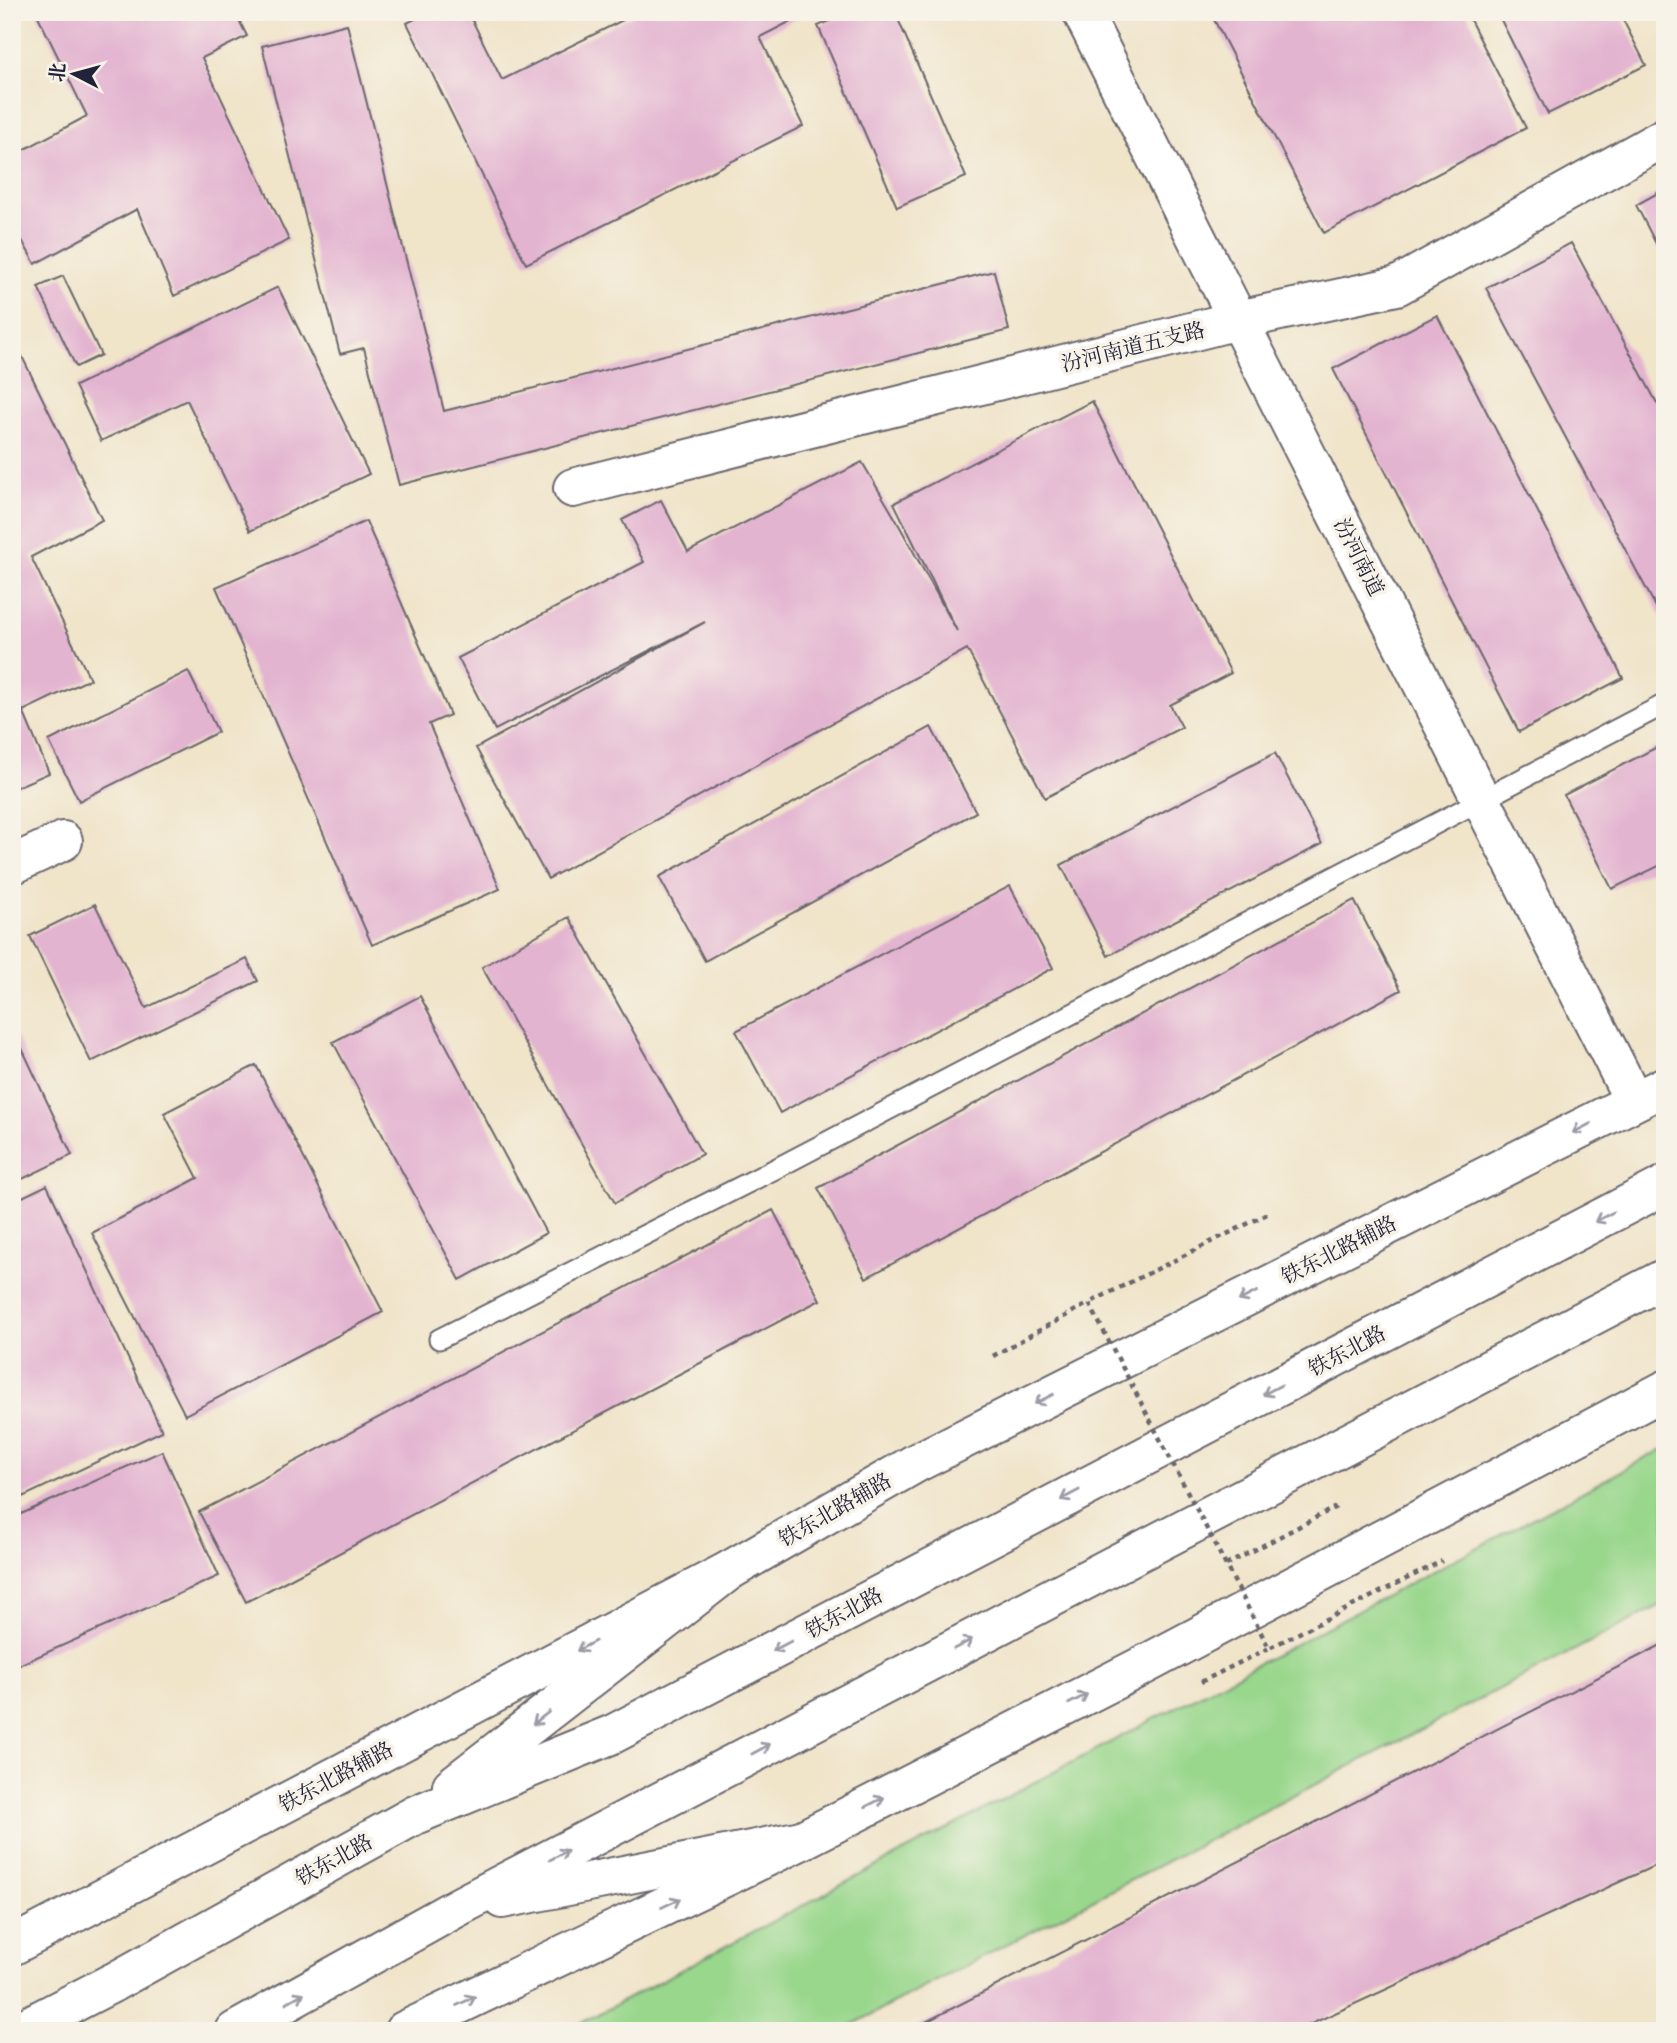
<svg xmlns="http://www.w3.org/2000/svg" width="1677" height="2043" viewBox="0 0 1677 2043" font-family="Alegreya,'Noto Serif SC',serif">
	<rect width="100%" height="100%" fill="#f7f3e8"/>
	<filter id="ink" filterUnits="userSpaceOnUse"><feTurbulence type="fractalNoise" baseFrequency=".0143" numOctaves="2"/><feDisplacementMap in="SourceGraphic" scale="14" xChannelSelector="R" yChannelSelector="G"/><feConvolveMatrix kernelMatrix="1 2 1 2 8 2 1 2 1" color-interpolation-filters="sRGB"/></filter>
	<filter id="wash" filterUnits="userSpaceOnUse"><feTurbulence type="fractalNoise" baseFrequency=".00686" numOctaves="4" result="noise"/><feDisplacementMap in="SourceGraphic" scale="28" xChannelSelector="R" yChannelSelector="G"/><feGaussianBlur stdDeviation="1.57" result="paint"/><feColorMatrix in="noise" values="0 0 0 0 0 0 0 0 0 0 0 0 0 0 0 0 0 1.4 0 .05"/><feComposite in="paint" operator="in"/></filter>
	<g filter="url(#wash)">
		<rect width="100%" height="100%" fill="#f0e4c9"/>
		<!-- green -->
		<path fill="#99d78c" stroke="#5e7c64" stroke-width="2" d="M1665,1448V1603L840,2031H566Z"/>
		<g id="blocks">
			<!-- building -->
			<path fill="#e3b4d0" d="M36,12H235L247,36L202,58L289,240L174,296L137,209L35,264L12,222V156L87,116Z
				M429,12H468L502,80L639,12H809L760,37L803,126L526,264L407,23Z
				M850,12H895L966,177L897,207L818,26Z
				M1210,12H1466L1526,128L1324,233Z
				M1497,12H1619L1646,65L1548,114Z
				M347,24L444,411L994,271L1009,330L399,485L364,348L340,354L262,46Z
				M1665,189V261L1636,205Z
				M1571,243L1665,418V624L1486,288Z
				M63,276L101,355L76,367L38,287Z
				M278,287L369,474L250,531L187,400L101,441L75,386Z
				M1437,315L1623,678L1519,732L1333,369Z
				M12,336L102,520L31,557L90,679L23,711L12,689Z
				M1092,401L1231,673L1170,705L1182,727L1045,798L967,649L548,879L476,748L705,622L495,730L458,658L644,562L622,520L661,500L688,552L862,462L895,518L957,631L894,503Z
				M366,521L450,715L429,724L500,889L372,945L216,587Z
				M188,671L218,732L79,801L49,741Z
				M23,711L49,773L12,789V716Z
				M931,727L976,812L705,961L659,877Z
				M1665,743V863L1612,889L1564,795Z
				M1275,753L1322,844L1108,956L1061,865Z
				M1010,886L1053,968L780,1113L736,1031Z
				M1354,900L1401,990L866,1278L818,1188Z
				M95,904L146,1008L247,959L258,981L91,1062L30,936Z
				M569,917L702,1154L615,1203L482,967Z
				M420,996L546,1233L460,1280L333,1042Z
				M12,1027L72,1155L12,1184Z
				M256,1065L383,1312L185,1415L92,1233L198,1178L164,1113Z
				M47,1185L162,1431L12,1502V1202Z
				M773,1210L820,1300L246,1602L199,1512Z
				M162,1451L219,1576L12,1668V1518Z
				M1665,1643V1861L1296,2031H908Z"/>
		</g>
	</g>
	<g filter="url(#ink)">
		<use href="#blocks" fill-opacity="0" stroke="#6a666d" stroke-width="2"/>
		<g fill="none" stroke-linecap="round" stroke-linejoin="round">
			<!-- service casing -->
			<g stroke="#6a666d" stroke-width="23">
				<path id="service" d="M439,1339L777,1168L1665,704"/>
			</g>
			<!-- minor casing -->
			<g stroke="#6a666d" stroke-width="42">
				<path id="minor" d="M573,488L1238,320L1397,286L1665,137
					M12,865L63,841"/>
			</g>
			<!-- tertiary casing -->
			<g stroke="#6a666d" stroke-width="42">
				<path id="tertiary" d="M1082,12L1634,1101
					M404,2031L802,1840L1144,1665L1665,1390"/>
			</g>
			<!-- primary casing -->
			<g stroke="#6a666d" stroke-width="42">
				<path id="primary" d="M12,1946L730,1570L916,1463L1665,1086"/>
			</g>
			<!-- trunk casing -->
			<g stroke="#6a666d" stroke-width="42">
				<path id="trunk" d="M452,1786L730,1570
					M502,1899L802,1840
					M19,2031L114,1982L415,1815L613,1734L1665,1185
					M235,2031L458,1907L1665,1278"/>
			</g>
			<!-- path -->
			<path stroke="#6a666d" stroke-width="4.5" stroke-dasharray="5 5" stroke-linecap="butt" d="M993,1356L1089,1303
				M1226,1565L1336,1507
				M1201,1682L1269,1648"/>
			<!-- service -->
			<use href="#service" stroke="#fff" stroke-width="19"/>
			<!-- minor -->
			<use href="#minor" stroke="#fff" stroke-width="38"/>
			<!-- tertiary -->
			<use href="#tertiary" stroke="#fff" stroke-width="38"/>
			<!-- primary -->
			<use href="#primary" stroke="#fff" stroke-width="38"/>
			<!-- trunk -->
			<use href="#trunk" stroke="#fff" stroke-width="38"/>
			<!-- path-bridge -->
			<path stroke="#6a666d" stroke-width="4.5" stroke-dasharray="5 5" stroke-linecap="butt" d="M1267,1214L1089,1303L1269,1648L1442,1561"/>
		</g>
		<!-- one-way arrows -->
		<defs><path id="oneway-shaft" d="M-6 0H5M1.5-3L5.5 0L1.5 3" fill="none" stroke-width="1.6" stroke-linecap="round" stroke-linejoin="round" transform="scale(1.75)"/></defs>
		<g stroke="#9c9ca7">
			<use href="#oneway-shaft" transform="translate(1582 1128) rotate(153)"/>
			<use href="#oneway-shaft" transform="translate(1604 1217) rotate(152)"/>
			<use href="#oneway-shaft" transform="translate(1248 1296) rotate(153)"/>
			<use href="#oneway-shaft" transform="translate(1272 1390) rotate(152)"/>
			<use href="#oneway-shaft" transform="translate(1044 1399) rotate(153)"/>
			<use href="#oneway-shaft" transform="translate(1070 1495) rotate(152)"/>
			<use href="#oneway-shaft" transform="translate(963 1644) rotate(-28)"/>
			<use href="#oneway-shaft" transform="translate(586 1646) rotate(152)"/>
			<use href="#oneway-shaft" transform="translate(782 1646) rotate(152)"/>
			<use href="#oneway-shaft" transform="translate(1078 1699) rotate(-27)"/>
			<use href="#oneway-shaft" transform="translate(541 1718) rotate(142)"/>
			<use href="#oneway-shaft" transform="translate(761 1749) rotate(-28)"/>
			<use href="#oneway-shaft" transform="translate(875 1802) rotate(-27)"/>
			<use href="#oneway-shaft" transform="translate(559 1855) rotate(-28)"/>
			<use href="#oneway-shaft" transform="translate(671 1903) rotate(-26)"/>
			<use href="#oneway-shaft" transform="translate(295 1998) rotate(-29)"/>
			<use href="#oneway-shaft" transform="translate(466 2001) rotate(-26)"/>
		</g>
	</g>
	<g text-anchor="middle" stroke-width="7" stroke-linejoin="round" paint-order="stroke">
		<!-- street labels -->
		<g font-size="21" fill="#22223b" stroke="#f7f3e8">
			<text transform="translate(1133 347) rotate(-14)" y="7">汾河南道五支路</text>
			<text transform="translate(1359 557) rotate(63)" y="7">汾河南道</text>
			<text transform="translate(1339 1250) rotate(-27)" y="7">铁东北路辅路</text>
			<text transform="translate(1347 1351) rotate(-28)" y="7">铁东北路</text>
			<text transform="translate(835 1510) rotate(-30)" y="7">铁东北路辅路</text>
			<text transform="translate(844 1613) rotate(-28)" y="7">铁东北路</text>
			<text transform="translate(336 1777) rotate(-28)" y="7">铁东北路辅路</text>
			<text transform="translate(334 1860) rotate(-29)" y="7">铁东北路</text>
		</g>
	</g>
	<!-- margin -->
	<rect width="1677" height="2043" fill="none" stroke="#f7f3e8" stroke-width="42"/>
	<!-- north arrow -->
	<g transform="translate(74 74) rotate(276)" stroke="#f7f3e8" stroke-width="5" paint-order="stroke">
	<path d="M0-5L12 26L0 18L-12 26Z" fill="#22223b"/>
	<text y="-10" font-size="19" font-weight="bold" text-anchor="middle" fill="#22223b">北</text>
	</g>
</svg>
